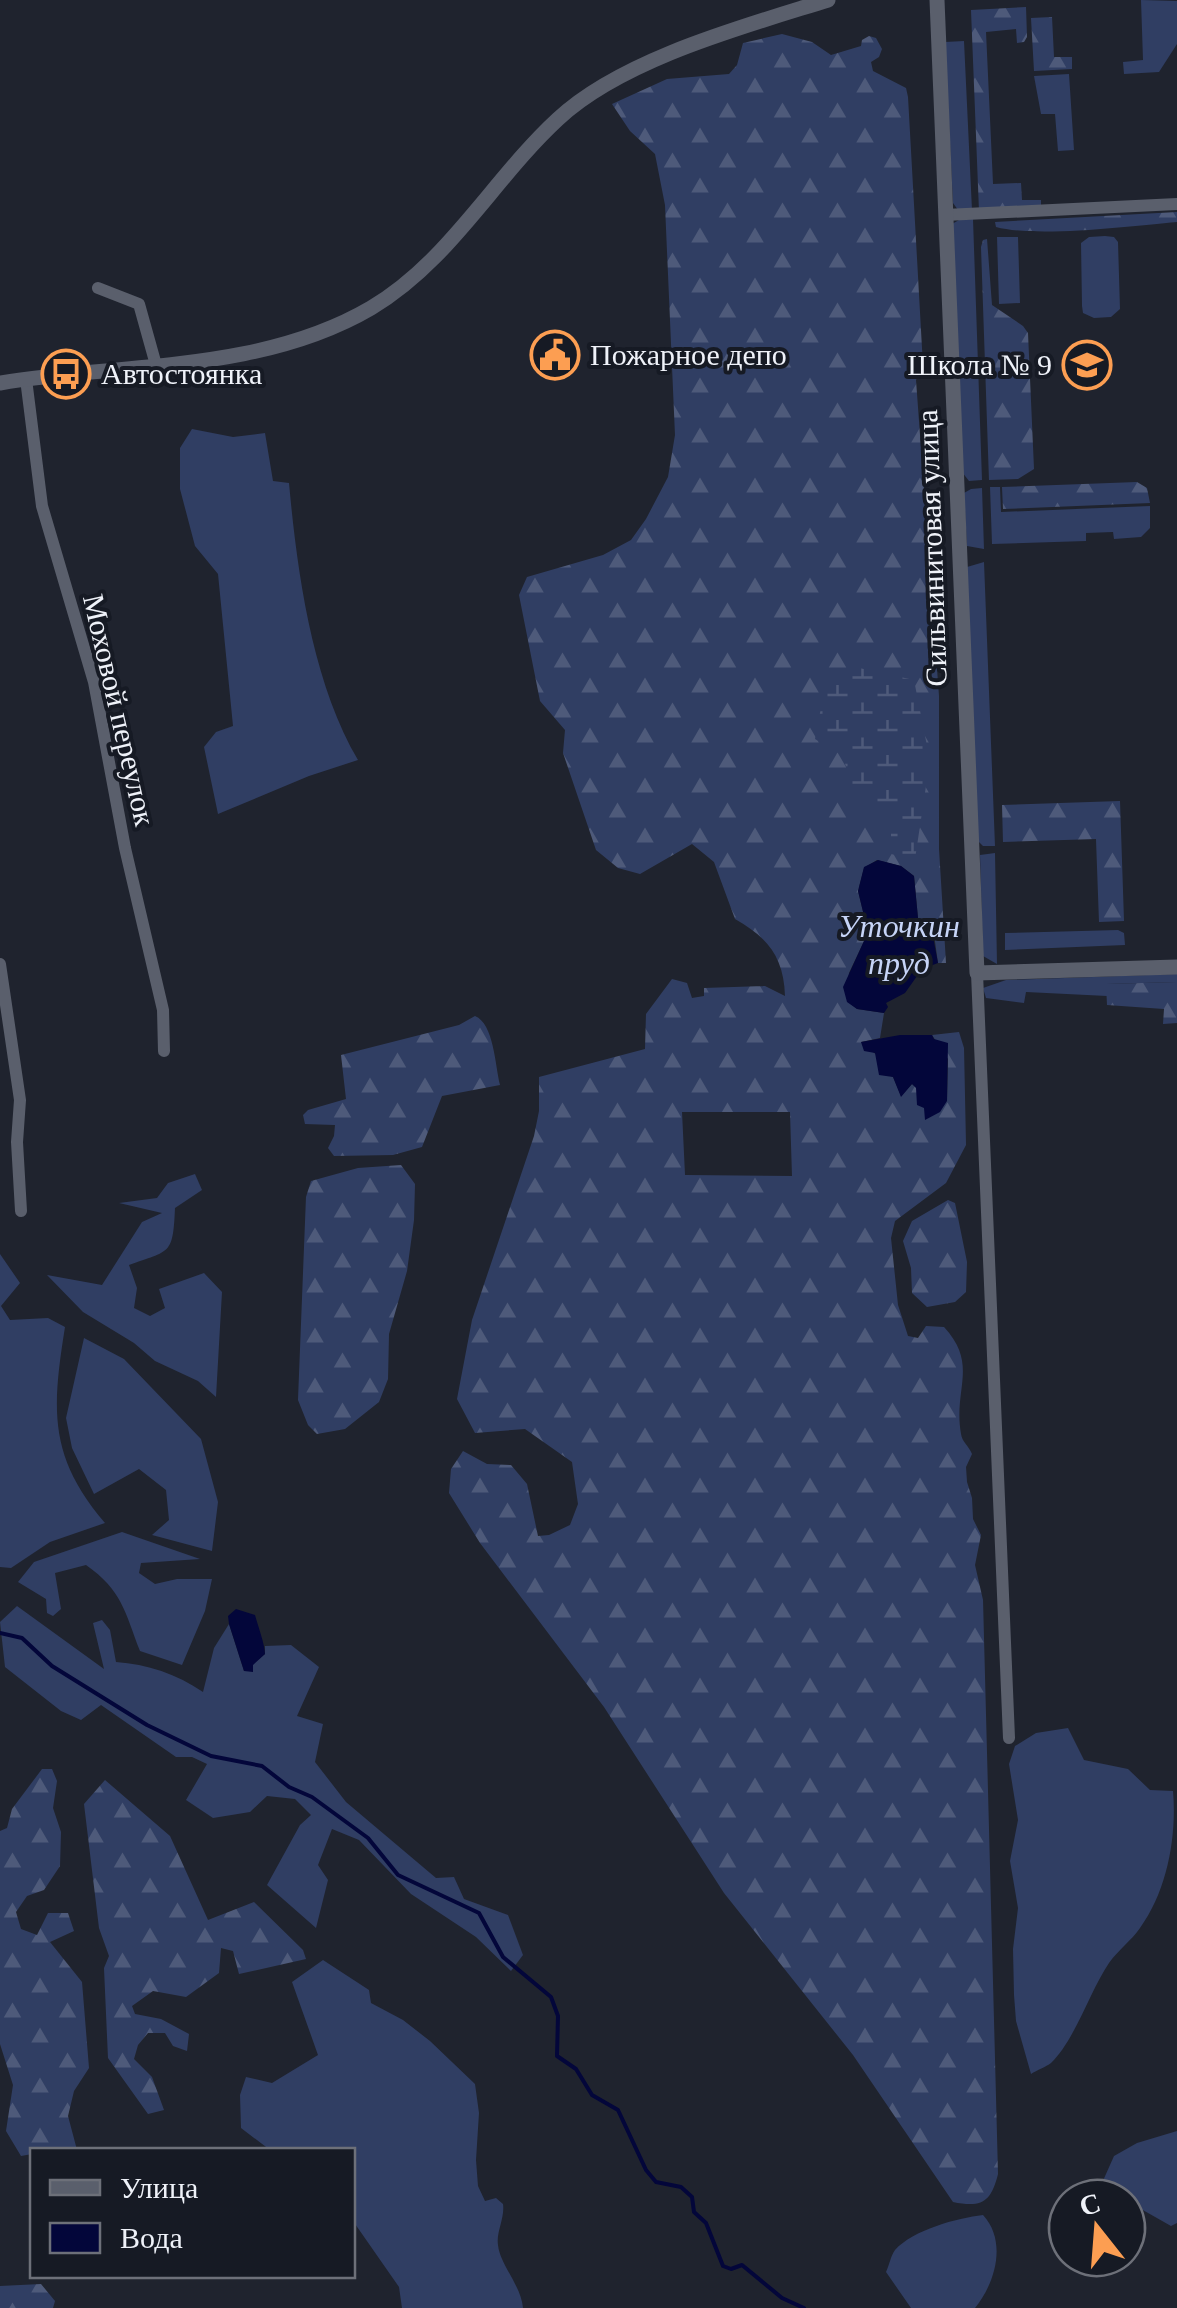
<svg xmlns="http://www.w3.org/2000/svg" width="1177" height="2308" viewBox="0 0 1177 2308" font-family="'Times New Roman',serif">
	<defs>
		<pattern id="forest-firs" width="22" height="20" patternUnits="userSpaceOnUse" patternTransform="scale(2.5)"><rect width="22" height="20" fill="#303e63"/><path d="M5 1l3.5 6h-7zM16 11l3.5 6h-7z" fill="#4e5a7a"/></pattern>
		<pattern id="wetland-marsh" width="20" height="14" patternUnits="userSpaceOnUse" patternTransform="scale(2.5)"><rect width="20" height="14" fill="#303e63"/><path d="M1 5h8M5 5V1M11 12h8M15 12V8" fill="none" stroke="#4e5a7a"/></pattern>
	</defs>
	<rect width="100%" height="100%" fill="#1f232e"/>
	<!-- grass -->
	<path fill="#303e63" d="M1141,0L1177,1V44L1159,72L1124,74L1123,62L1143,60Z
		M964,41L972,210H958L953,203L945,42Z
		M1069,74L1074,150L1058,151L1055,114H1041L1034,76Z
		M973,219L982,480L969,481L962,472L952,224L959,220Z
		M1105,236L1114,237L1118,242L1120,309L1111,317L1094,318L1083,313L1082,306L1081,243L1089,237Z
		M997,237H1018L1020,303L999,304Z
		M192,429L233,437L265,433L273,481L289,483C297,571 312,682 358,760L309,776L218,814L204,747L216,732L233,726L218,574L195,546L180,489V448Z
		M990,487H1000L1001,512L1150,506V528L1141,537L1114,539L1113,532L1086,533V541L992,544Z
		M982,488L984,549L967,546L964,493L971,489Z
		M984,562L995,846H983L977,840L967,567Z
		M995,853L997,964L983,956L980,855Z
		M1118,930L1124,933L1125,945L1005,950V933Z
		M1177,974V982L1107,984V996L1026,992L1024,1003L986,998L983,988L1006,980Z
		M195,1174L202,1190L175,1208C173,1256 170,1250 129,1265L137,1288L134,1308L150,1316L165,1308L159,1289L204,1273L222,1292L216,1397L198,1381L155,1361L134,1343L83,1312L47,1275L102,1285L142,1222L162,1213L119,1203L157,1198L168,1183Z
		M0,1254L20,1283L1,1306L10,1320L48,1318L65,1327C52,1409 48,1456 105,1523L50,1542L11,1568L0,1567Z
		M84,1338L124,1359L201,1439L218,1502L212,1551L152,1535L169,1520L166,1490L139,1469L94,1494L72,1448L66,1418Z
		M122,1532L200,1559L141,1563L139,1573L155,1584L177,1579H212L205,1611L182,1665L140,1651C125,1612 122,1590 86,1565L55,1573L61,1609L53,1616L47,1613L46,1599L18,1582L34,1562Z
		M17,1606L104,1669L93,1623L102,1620L110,1630L116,1662C147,1664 177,1674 203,1692L214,1648L229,1624L244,1671L265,1654V1646L291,1645L319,1667L297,1716L323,1724L315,1762L346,1802L436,1878L454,1877L464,1899L508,1915L523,1955L511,1971L476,1937L411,1894L359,1840L332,1829L318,1865L328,1880L316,1928L267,1885L300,1825L311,1815L295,1799L267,1796L250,1812L213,1818L186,1800L207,1764L192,1757H176L101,1705L81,1720L61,1711L5,1667L0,1622Z
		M1068,1728L1084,1760L1128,1769L1150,1790L1173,1791C1177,1837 1167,1891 1140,1928C1131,1941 1118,1950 1109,1963C1091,1989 1075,2040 1051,2063C1046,2067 1037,2070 1031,2074L1016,2021L1014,1995L1013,1949L1018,1908L1010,1861L1018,1820L1009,1764L1015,1746L1036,1733Z
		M323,1960L369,1990L371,2003L403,2020L430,2041L475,2084L479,2113L476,2160L478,2186L485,2201L496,2198L503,2204C505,2218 496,2232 498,2245C500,2265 521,2285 523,2308H402L399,2287L353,2221L352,2150H270L241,2128L240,2095L246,2077L272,2083L318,2055L292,1982Z
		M1177,2131V2223L1171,2226L1141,2209L1127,2206V2198H1101L1098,2192L1114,2156L1137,2143Z
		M983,2215C1007,2241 996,2282 975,2308H911L886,2272C889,2266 891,2255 895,2250C913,2230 957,2218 983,2215Z"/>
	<!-- forest -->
	<path fill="url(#forest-firs)" fill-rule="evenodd" d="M1026,7L1027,37L1024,42L1017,43L1016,29L986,32L993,184L1021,183L1022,200H1041V206L979,211L971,10Z
		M1052,17L1054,57H1072V69L1034,71L1031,18Z
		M782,34L812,42L831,55L861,46L862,40L869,36L876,38L882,49L879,57L871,62L873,71L906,88L908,97L923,366L916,380L939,696V849L946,963H938L933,927L918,918L914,876L901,866L877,860L864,868L858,891L865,920L864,941L849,973L847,1001L857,1009L884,1013L880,1038L861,1042L879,1057L878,1070L893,1077L901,1096L912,1084L917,1088V1105L947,1101L948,1059L932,1035L959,1032L964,1048L966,1145L946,1183L895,1221L891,1238L898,1305L908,1336L918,1338L926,1326L944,1327C979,1365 953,1389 961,1434C962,1442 969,1446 972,1454L966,1467L967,1482L972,1498L973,1519L981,1535L975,1565L983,1600L998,2174C991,2202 982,2208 953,2202L853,2055L724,1893L604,1707L480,1543L449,1493L451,1469L463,1451L487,1464L511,1465L527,1484L538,1536L549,1535L570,1525L578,1504L572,1462L525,1429L475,1433L457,1399L472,1320L534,1136L539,1111V1077L645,1049L646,1014L672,979L687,983L692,998L704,996V988L765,986L785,996C784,957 767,937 735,919L714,862L692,844L640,874L618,868L596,850L563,753L565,730L540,701L519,595L527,577L603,555L631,540L646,519L668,477L675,435L665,205L655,154L630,131L612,104L667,79L729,74L737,65L743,43ZM682,1112H790L792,1176L685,1175Z
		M1177,212V222C1131,226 1037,238 996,227L995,222Z
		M987,239L992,305L1023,326L1028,333L1034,469L1018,479L989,480L981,247L983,240Z
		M1137,482L1147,488L1150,503L1003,509L1002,487Z
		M1120,801L1124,921L1099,922L1096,839L1003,842L1002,805Z
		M1177,982V1023L1163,1024L1164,1009L1107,1005L1106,984Z
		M475,1016C494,1024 495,1065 500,1085L442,1096L422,1147L393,1155L334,1156L328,1148L334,1136L335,1125L305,1124L303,1115L308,1110L346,1099L341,1055L459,1025Z
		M401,1165L415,1184L414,1220L407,1271L389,1334L388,1379L379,1402L345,1429L317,1434L308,1425L298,1400L306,1197L311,1181L358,1168Z
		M948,1200L955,1203L967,1262L966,1292L955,1302L927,1307L912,1293L911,1268L903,1241L912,1221Z
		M42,1769H52L57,1781L53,1808L61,1832L60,1866L44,1890L27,1896L16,1912L21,1929L37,1935L48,1913H68L74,1931L50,1942L82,1982L89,2068L74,2091L68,2116L77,2150H32V2154L21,2156L6,2131L13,2085L0,2044V1831L7,1828L12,1809Z
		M105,1780L170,1836L208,1920L254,1902L303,1950L306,1959L239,1974L233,1951L221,1948L219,1973L186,1997L153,1991L132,2006L135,2014L161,2019L189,2034L187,2051L173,2046L165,2033H148L138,2045L134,2059L152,2077L164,2110L148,2114L108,2058L104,1968L109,1956L99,1928L84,1804Z
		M41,2284L55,2301L53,2308H0V2286Z"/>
	<!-- wetland -->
	<path fill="url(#wetland-marsh)" d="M850,666L914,680L927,746L926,786L915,859L891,854V826L856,795L842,755L815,739L825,687Z"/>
	<!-- water -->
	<path fill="#03063a" d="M878,860L901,866L914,876L918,918L930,921L938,963L922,969L905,993L886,1003L888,1007L884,1013L857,1009L847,1002L843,987L864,941L865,920L858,891L864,867Z
		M900,1035H932L934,1039L948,1043L947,1101L940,1112L925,1120L924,1108L917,1105L916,1088L912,1084L901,1097L893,1077L879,1075L875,1053L864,1051L861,1042Z
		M236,1609L255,1615C258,1626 265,1645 265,1654L253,1665V1672L244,1671L229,1624L228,1616Z"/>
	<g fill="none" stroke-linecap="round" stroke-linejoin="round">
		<!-- stream -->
		<path stroke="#03063a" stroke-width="4" d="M0,1633L22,1638L52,1666L147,1725L211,1756L262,1766L289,1787L312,1797L368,1838L398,1875L479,1913L503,1957L551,1997L558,2016L557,2056L576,2069L592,2095L618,2110L646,2170L656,2182L681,2187L692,2197L694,2212L706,2223L723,2266L731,2269L742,2265L782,2298L804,2308"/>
		<!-- minor -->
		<path stroke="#5a5f6c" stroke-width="12" d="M945,215L1177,204
			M98,288L139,304L156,365
			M26,379L42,506L94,682L125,848L163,1010L164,1051
			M0,964L20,1100L17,1142L21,1211
			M977,973L1009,1738"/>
		<!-- tertiary -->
		<path stroke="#5a5f6c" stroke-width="15" d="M937,0L977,973L1177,967
			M0,383C122,363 260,373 371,308C449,262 493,179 558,119C622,59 745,26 828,0"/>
	</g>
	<!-- icons -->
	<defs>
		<g id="civic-ring" transform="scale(2.5)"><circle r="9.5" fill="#161a24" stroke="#fc9e52" stroke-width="1.5"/><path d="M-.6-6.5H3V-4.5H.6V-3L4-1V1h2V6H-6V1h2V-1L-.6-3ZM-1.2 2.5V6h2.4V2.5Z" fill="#fc9e52"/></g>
		<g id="school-ring" transform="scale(2.5)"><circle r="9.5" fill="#161a24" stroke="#fc9e52" stroke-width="1.5"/><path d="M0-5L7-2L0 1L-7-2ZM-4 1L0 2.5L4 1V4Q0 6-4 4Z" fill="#fc9e52"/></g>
		<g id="bus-ring" transform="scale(2.5)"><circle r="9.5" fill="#161a24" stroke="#fc9e52" stroke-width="1.5"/><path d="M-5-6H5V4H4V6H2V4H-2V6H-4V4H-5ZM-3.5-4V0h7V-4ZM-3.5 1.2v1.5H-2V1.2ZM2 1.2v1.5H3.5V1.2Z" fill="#fc9e52"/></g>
	</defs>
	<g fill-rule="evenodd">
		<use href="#civic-ring" x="555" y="355"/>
		<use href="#school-ring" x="1087" y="365"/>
		<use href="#bus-ring" x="66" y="374"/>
	</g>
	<g text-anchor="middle" stroke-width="8" stroke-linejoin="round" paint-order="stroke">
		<!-- poi labels -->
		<g font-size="30" fill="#eff2f9" stroke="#161a24" text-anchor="start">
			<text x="590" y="365">Пожарное депо</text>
			<text x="1052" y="375" text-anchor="end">Школа № 9</text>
			<text x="101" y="384">Автостоянка</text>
		</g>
		<!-- street labels -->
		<g font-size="30" fill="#eff2f9" stroke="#161a24">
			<text transform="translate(932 548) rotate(-92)" y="10">Сильвинитовая улица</text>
			<text transform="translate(119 710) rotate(77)" y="10">Моховой переулок</text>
		</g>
		<!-- water labels -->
		<g font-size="32" font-style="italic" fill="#c6d4f7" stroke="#161a24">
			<text x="899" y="937">Уточкин<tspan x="899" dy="37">пруд</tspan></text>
		</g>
	</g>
	<!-- legend -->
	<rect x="30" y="2148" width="325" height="130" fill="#161a24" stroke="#6d7079" stroke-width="2.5"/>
	<rect x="50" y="2180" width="50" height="15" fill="#5a5f6c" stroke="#6d7079" stroke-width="2.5"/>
	<text x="120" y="2198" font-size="30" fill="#eff2f9">Улица</text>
	<rect x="50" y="2223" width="50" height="30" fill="#03063a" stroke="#6d7079" stroke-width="2.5"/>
	<text x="120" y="2248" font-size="30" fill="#eff2f9">Вода</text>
	<!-- north arrow -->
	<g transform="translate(1097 2228) rotate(343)"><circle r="48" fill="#161a24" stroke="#6d7079" stroke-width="2.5"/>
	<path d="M0-8L18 38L0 25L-18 38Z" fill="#fc9e52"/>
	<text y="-15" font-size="28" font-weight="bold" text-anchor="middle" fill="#eff2f9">С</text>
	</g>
</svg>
